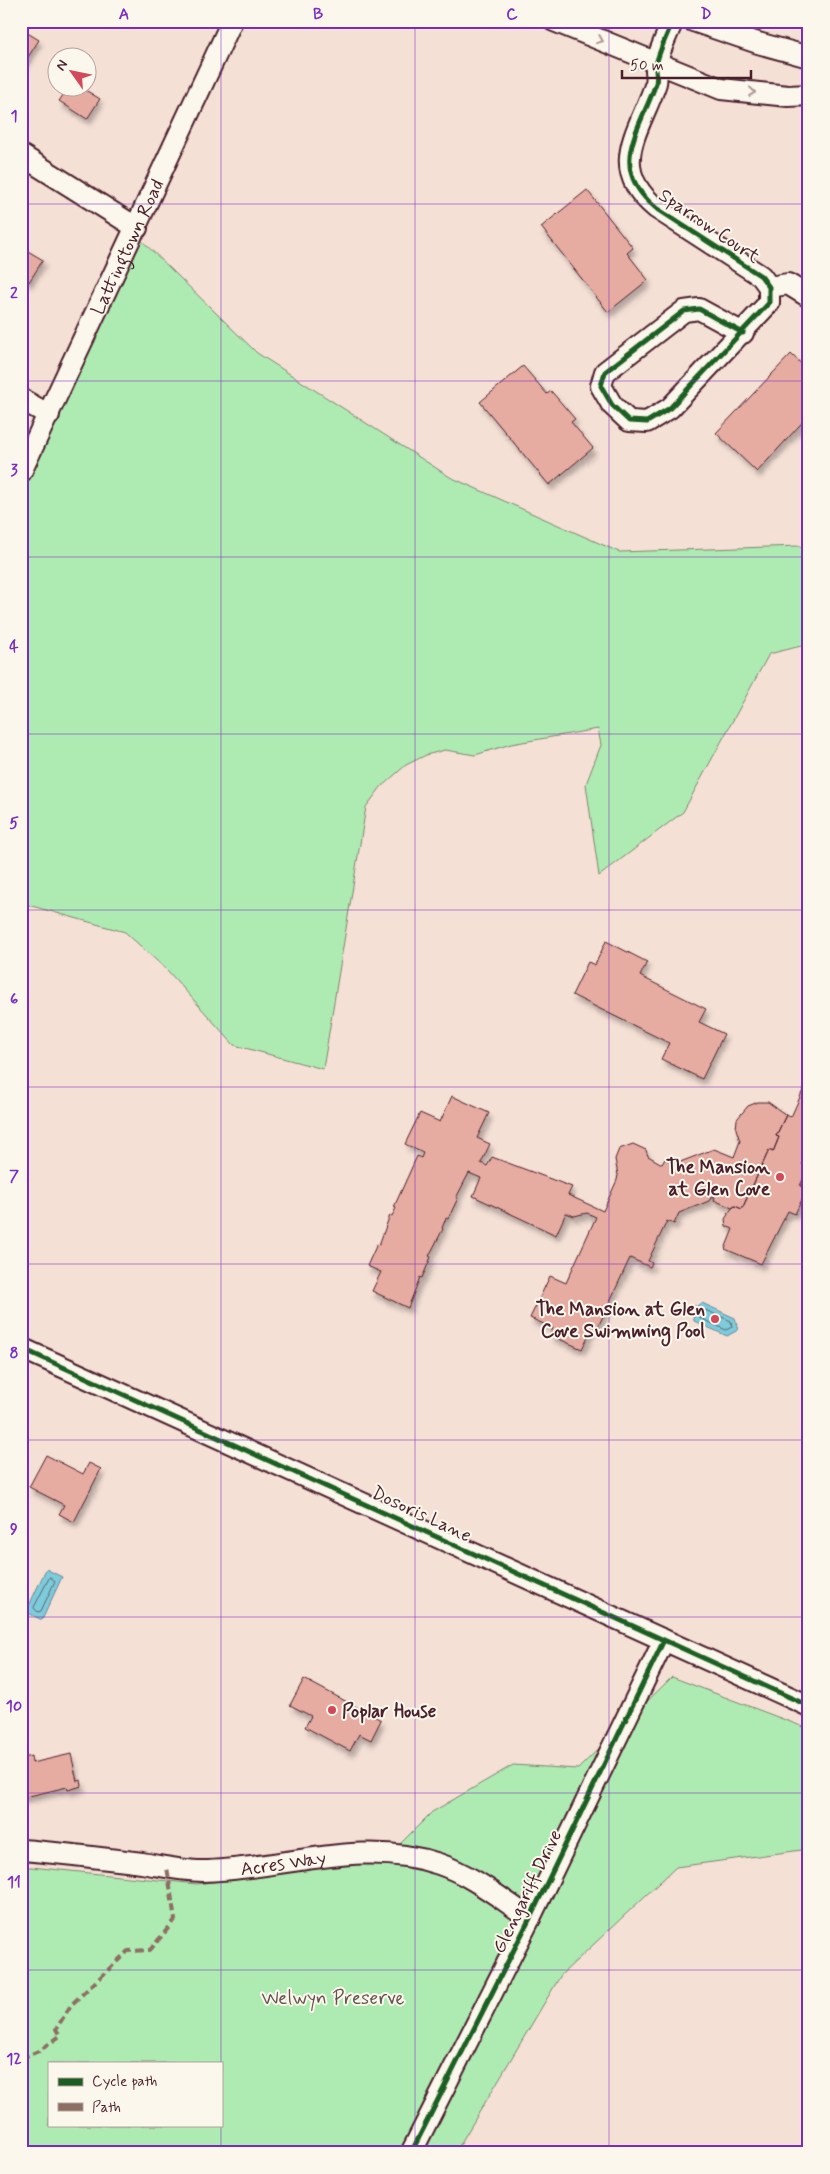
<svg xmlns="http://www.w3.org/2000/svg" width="830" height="2174" viewBox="0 0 830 2174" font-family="Mynerve,sans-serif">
	<defs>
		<filter id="shadow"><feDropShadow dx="3" dy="5.5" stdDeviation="2.5" flood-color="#0004"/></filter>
	</defs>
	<rect width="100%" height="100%" fill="#f5e0d6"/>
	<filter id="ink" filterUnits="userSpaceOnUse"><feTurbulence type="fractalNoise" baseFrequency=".02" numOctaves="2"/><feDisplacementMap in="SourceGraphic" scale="10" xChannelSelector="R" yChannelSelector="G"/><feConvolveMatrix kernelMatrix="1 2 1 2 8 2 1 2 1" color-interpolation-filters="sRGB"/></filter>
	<g filter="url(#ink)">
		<!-- green -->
		<path fill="#aeebb2" stroke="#7c856e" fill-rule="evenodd" d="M135,234L257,353L450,477L619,552L799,546L809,552V644L769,654L683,812L599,876L586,784L601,745L598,729L511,744L475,755L445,750L426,755L406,765L381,787L366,807L323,1069L234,1045L167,970L125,932L21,903V484Z
			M672,1677L809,1729V1849L676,1867L561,1975L455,2153H21V1866L197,1884L385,1859L432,1812L513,1765L578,1769ZM49,2063H221V2125H49Z"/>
		<!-- water -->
		<path fill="#7dcbdb" stroke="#698695" d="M702,1303L735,1318L738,1330L727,1336L694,1321L693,1316L689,1310L691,1306H697Z
			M46,1569L62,1577L42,1620L26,1612Z"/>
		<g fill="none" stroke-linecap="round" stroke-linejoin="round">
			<!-- shore -->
			<path stroke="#5e6471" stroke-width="1" d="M703,1309L731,1321L732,1327L726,1330L700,1318L698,1312Z
				M50,1577L55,1581L41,1611L38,1612L34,1608Z"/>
		</g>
		<!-- building -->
		<path fill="#e6aca2" stroke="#4a1f2b" filter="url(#shadow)" d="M21,29L39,40L21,68Z
			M68,88H82L100,99L87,119L59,101Z
			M587,190L633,248L627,253L648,280L608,312L541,227Z
			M21,247L43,260L29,282L21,277Z
			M791,354L809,371V415L757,472L716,433Z
			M523,366L547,394L551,391L575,419L571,422L593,448L549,485L480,402Z
			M606,941L647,962L640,976L706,1009L699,1022L724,1034L702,1079L661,1059L669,1043L572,995L588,962L595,965Z
			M809,1077V1152L802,1164L808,1168L800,1186L807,1189L795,1214L788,1211L761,1264L725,1249L733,1229L726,1226L725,1219L732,1208L735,1206L742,1209L769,1150L773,1152L779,1137L776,1136L786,1115L791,1117Z
			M452,1096L489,1113L477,1138L490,1144L481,1163L487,1166L492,1157L572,1187L568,1195L603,1211L617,1180L618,1175L615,1159L619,1149L633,1144L646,1150L648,1156L662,1164L665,1159L675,1164L714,1149L734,1157L740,1141L736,1129L737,1119L748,1106L758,1102H768L786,1115L776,1136L779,1137L773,1152L769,1150L742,1209L735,1206L732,1208L714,1200L715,1197L712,1196L709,1201L679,1213L674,1224L667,1221L648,1261L652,1263L650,1267L630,1258L597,1329L593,1326L582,1349L550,1335L553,1328L530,1318L550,1276L566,1283L596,1217L587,1213L574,1216L566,1213L556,1235L473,1196L481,1178L469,1173L456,1198H458L448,1219L446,1218L442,1228L443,1229L429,1256L431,1257L422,1278L420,1277L408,1308L372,1291L381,1272L367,1266L377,1244L379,1245L390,1215L392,1216L396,1208L394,1207L417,1156L421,1158L423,1153L405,1144L420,1113L440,1122Z
			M46,1455L83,1474L89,1463L101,1469L74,1522L59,1514L64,1505L29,1487Z
			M304,1679L381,1720L371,1740L359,1734L350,1751L305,1727L311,1716L290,1705Z
			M71,1754L77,1781L81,1780L82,1786L68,1790L67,1787L21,1798V1759L31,1756L32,1763Z"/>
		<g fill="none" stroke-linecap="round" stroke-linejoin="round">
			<!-- minor casing -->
			<g stroke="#4a1f2b" stroke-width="24">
				<g id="minor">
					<path d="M554,21L721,89L788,96L809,95"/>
					<path d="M673,21C667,34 661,47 657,61C654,68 658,76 656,83C640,131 606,167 656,208L761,276L769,287V303L670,408L647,422L629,421L612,405L601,386L605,372L684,311L699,309L743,333"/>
					<path d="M693,21L758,43L809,57"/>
					<path d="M21,155L137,228"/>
					<path d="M769,287L788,284L809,297"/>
					<path d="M21,399L49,415"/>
					<path id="s1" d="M21,472L232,21"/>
					<path d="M21,1348L809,1706"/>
					<path id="s2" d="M21,1850C62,1853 102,1858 142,1863C161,1866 183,1871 202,1871C281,1870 362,1837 439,1864C472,1875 501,1899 530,1918"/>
					<path d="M411,2153L530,1918L664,1640"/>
				</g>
			</g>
			<!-- minor -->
			<use href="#minor" stroke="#fbf7ec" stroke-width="20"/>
			<!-- quiet -->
			<path stroke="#8d6e63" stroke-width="4" stroke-dasharray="8 4" stroke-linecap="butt" d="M21,2058L39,2051L60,2036L56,2029L71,2005L128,1951L150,1950L175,1920L167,1867"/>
			<!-- cycleway casing -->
			<g stroke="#fbf7ec" stroke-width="8">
				<path id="cycleway" d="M673,21C667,34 661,47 657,61C654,68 658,76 656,83C640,131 606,167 656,208L761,276L769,287V303L670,408L647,422L629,421L612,405L601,386L605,372L684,311L699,309L743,333
					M21,1348L809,1706
					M411,2153L530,1918L664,1640"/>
			</g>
			<!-- cycleway -->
			<use href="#cycleway" stroke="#1b5e20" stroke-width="5"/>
		</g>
		<!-- one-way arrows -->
		<defs><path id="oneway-chevron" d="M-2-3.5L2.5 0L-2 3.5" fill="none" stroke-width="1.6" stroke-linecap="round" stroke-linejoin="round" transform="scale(1.25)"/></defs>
		<g stroke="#ab9695">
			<use href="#oneway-chevron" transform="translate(600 40) rotate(22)"/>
			<use href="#oneway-chevron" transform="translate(752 92) rotate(6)"/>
		</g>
	</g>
	<!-- grid -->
	<path fill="none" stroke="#7b2cbf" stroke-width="1" stroke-opacity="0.55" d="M221,21V2063M415,21V2153M609,21V2153M21,204H809M21,381H809M21,557H809M21,734H809M21,910H809M21,1087H809M21,1264H809M21,1440H809M21,1617H809M21,1793H809M21,1970H809M221,2063V2125M221,2125V2153"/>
	<!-- markers -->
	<g fill="#d1495b" stroke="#fbf7ec" stroke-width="2">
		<circle cx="780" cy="1177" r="5"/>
		<circle cx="715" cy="1319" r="5"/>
		<circle cx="332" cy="1710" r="5"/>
	</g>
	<g text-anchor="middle" stroke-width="4" stroke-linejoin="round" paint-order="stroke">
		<!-- street labels -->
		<g font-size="19" fill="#4a1f2b" stroke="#fbf7ec">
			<text transform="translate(710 225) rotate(34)" y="7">Sparrow Court</text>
			<text dy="7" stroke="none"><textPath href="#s1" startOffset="249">Lattingtown Road</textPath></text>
			<text transform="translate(422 1513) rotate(25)" y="7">Dosoris Lane</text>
			<text dy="7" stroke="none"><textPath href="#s2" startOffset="264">Acres Way</textPath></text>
			<text transform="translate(526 1891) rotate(-64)" y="7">Glengariff Drive</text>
		</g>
		<!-- poi labels -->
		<g font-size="19" font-weight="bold" fill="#4a1f2b" stroke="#fbf7ec" text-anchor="end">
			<text x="770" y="1173">The Mansion<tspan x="770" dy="22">at Glen Cove</tspan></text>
			<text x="705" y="1315">The Mansion at Glen<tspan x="705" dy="22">Cove Swimming Pool</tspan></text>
			<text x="342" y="1717" text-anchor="start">Poplar House</text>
		</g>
		<!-- park labels -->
		<g font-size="19" fill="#63524d" stroke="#fbf7ec">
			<text x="333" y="2004">Welwyn Preserve</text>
		</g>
	</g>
	<!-- margin -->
	<rect width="830" height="2174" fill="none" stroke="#fbf7ec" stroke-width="55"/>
	<!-- legend -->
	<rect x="48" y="2062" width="175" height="65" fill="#fbf7ec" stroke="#b4a19f"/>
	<rect x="58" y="2078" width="25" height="8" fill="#1b5e20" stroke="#b4a19f"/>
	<text x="92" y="2086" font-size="15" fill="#4a1f2b">Cycle path</text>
	<rect x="58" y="2103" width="25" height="8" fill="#8d6e63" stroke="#b4a19f"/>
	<text x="92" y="2112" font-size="15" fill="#4a1f2b">Path</text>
	<!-- north arrow -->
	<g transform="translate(72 72) rotate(303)"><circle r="24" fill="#fbf7ec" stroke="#b4a19f"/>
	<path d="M0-4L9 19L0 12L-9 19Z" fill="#d1495b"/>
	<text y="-8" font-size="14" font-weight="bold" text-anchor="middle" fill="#4a1f2b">N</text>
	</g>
	<!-- scale -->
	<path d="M622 70v8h129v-8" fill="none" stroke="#4a1f2b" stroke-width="2.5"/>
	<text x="630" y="70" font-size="15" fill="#4a1f2b" stroke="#fbf7ec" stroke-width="4" paint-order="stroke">50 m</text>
	<rect x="28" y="28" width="774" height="2118" fill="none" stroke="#7b2cbf" stroke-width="2"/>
	<g font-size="16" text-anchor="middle" font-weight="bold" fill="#7b2cbf">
		<text x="124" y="19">A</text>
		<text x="318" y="19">B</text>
		<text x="512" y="19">C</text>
		<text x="706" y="19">D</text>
		<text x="14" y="121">1</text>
		<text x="14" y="298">2</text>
		<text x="14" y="475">3</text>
		<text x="14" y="651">4</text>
		<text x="14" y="828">5</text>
		<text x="14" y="1004">6</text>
		<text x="14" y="1181">7</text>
		<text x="14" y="1358">8</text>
		<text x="14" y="1534">9</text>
		<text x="14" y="1711">10</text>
		<text x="14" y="1887">11</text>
		<text x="14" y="2064">12</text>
	</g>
</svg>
